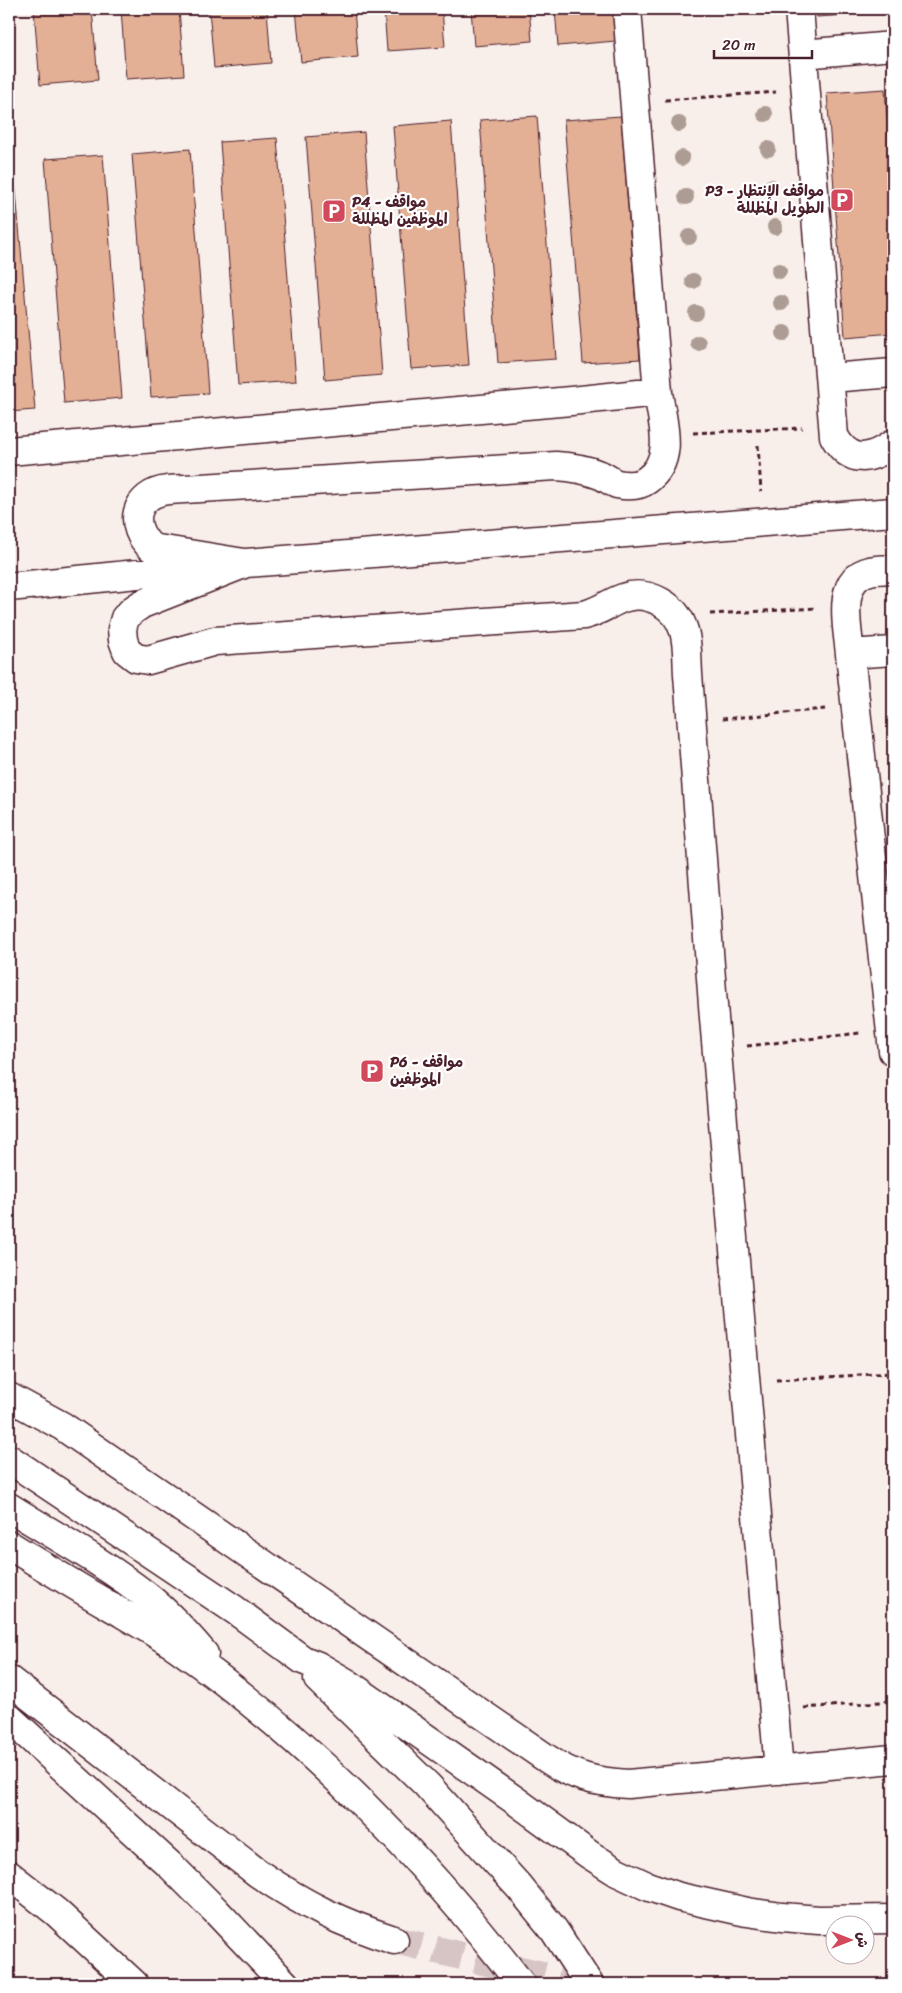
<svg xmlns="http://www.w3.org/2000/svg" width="902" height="1993" viewBox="0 0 902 1993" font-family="Sriracha,'Playpen Sans Arabic',sans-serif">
	<rect width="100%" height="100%" fill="#f9efea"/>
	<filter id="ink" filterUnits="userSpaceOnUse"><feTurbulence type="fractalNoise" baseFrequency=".02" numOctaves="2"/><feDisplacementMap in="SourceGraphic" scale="10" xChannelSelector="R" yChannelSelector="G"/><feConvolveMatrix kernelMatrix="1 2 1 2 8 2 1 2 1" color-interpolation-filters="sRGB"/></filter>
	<g filter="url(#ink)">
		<!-- building -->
		<path fill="#e3b096" stroke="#4a1f2b" d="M34,9H92L98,80L40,85Z
			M121,9H179L184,75L126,79Z
			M209,9H267L271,63L214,68Z
			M296,9H354L358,57L301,62Z
			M384,9H442L445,47L387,51Z
			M471,9H529L532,41L474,46Z
			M555,9H613L616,41L558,46Z
			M817,9H875V13L817,17Z
			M885,89L893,201V333L845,337L827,93Z
			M537,116L556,359L498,363L480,120Z
			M621,116L640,359L583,363L564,120Z
			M451,121L469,365L411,369L393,126Z
			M364,132L382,375L325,380L306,137Z
			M277,138L296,381L238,385L220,142Z
			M190,149L208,393L151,397L132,154Z
			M103,155L122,398L64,403L45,159Z
			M9,169H14L35,410L9,412Z"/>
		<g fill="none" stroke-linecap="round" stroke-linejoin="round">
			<!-- minor-tunnel -->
			<path stroke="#d6c5c4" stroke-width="28" stroke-dasharray="28 14" stroke-linecap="butt" d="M394,1940L580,1984"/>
			<!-- minor casing -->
			<g stroke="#4a1f2b" stroke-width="31">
				<path id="minor" d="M799,9L834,436C850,465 870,460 893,444
					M803,54L893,46
					M830,378L893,373
					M9,451L571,401L658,392
					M244,563L152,548C127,526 134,494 168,490L556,466C572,467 586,469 600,475C606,477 611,482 617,484C627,486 639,486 647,480C676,459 662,422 658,392L627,9
					M246,563L142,604L133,610L125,618L122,629L123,640L127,651L136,658L148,660L215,641L584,615C600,611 609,603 623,598C648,589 677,606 684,631C688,645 687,659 688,674L714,1018L779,1770
					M893,569C886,570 877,569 870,571C835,579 848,629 850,654L893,1051
					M9,587L246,563L893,512
					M850,654L893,651
					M9,1397L62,1426L546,1758C574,1777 594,1782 628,1784L893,1759
					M9,1459L235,1610L303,1660L318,1666L347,1683L516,1801L590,1855L617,1872L647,1886L679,1897L747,1912L782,1917L819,1920L893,1919
					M9,1507C55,1536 105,1563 148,1597C169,1614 187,1634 204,1654
					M9,1545C46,1568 84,1591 122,1613C140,1624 159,1635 177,1647C307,1738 425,1859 521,1984
					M318,1679L427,1785L520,1888L554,1930L589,1984
					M9,1680L259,1874C305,1905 341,1923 394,1940
					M9,1718L172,1867L215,1910L285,1984
					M9,1875L56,1912L134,1984"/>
			</g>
			<!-- path -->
			<path stroke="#4a1f2b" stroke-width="3" stroke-dasharray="5 4" stroke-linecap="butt" d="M665,100L776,92
				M693,433L802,428
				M758,445L761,492
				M710,614L816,608
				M722,719L825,709
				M747,1046L860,1033
				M776,1380L893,1373
				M804,1708L893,1701"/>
			<!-- minor -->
			<use href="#minor" stroke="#fff" stroke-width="28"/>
		</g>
		<!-- trees -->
		<g fill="#ac9c93">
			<circle cx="765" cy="114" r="8"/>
			<circle cx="679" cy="124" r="8"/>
			<circle cx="768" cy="149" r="8"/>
			<circle cx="682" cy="158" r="8"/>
			<circle cx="771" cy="187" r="8"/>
			<circle cx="686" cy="197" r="8"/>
			<circle cx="775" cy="227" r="8"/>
			<circle cx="689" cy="237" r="8"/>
			<circle cx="779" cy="271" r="8"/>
			<circle cx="693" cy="281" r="8"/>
			<circle cx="781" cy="303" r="8"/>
			<circle cx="696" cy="313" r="8"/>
			<circle cx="784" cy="333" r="8"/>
			<circle cx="698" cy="343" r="8"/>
		</g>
	</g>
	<!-- icons -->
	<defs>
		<g id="parking-square" transform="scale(1.25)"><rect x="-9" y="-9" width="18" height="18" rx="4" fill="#d1495b" stroke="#fff"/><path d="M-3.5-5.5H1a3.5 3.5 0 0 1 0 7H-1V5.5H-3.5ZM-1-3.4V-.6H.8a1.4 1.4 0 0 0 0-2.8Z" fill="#fff"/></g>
	</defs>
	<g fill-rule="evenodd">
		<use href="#parking-square" x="842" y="200"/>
		<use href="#parking-square" x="334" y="211"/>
		<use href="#parking-square" x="372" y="1071"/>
	</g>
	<g text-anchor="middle" stroke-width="4.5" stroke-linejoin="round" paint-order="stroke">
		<!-- poi labels -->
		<g font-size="15" font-weight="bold" fill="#4a1f2b" stroke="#fff" text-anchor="start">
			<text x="824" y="196" text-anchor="end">P3 - مواقف الإنتظار<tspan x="824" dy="17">الطويل المظللة</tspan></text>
			<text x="352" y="207">P4 - مواقف<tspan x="352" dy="17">الموظفين المظللة</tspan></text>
			<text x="390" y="1067">P6 - مواقف<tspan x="390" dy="17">الموظفين</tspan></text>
		</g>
	</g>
	<!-- margin -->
	<rect width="902" height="1993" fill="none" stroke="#fff" stroke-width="30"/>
	<rect x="15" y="15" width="872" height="1963" fill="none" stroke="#4a1f2b" stroke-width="2" filter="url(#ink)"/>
	<!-- north arrow -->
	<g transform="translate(850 1940) rotate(90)"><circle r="24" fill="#ffffff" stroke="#b7a5aa"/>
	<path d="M0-4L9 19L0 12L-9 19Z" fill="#d1495b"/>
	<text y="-8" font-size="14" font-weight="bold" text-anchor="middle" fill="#4a1f2b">ش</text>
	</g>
	<!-- scale -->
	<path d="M714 50v8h98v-8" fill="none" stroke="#4a1f2b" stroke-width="2.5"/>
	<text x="722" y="50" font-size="15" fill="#4a1f2b" stroke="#ffffff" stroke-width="4" paint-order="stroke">20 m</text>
</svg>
